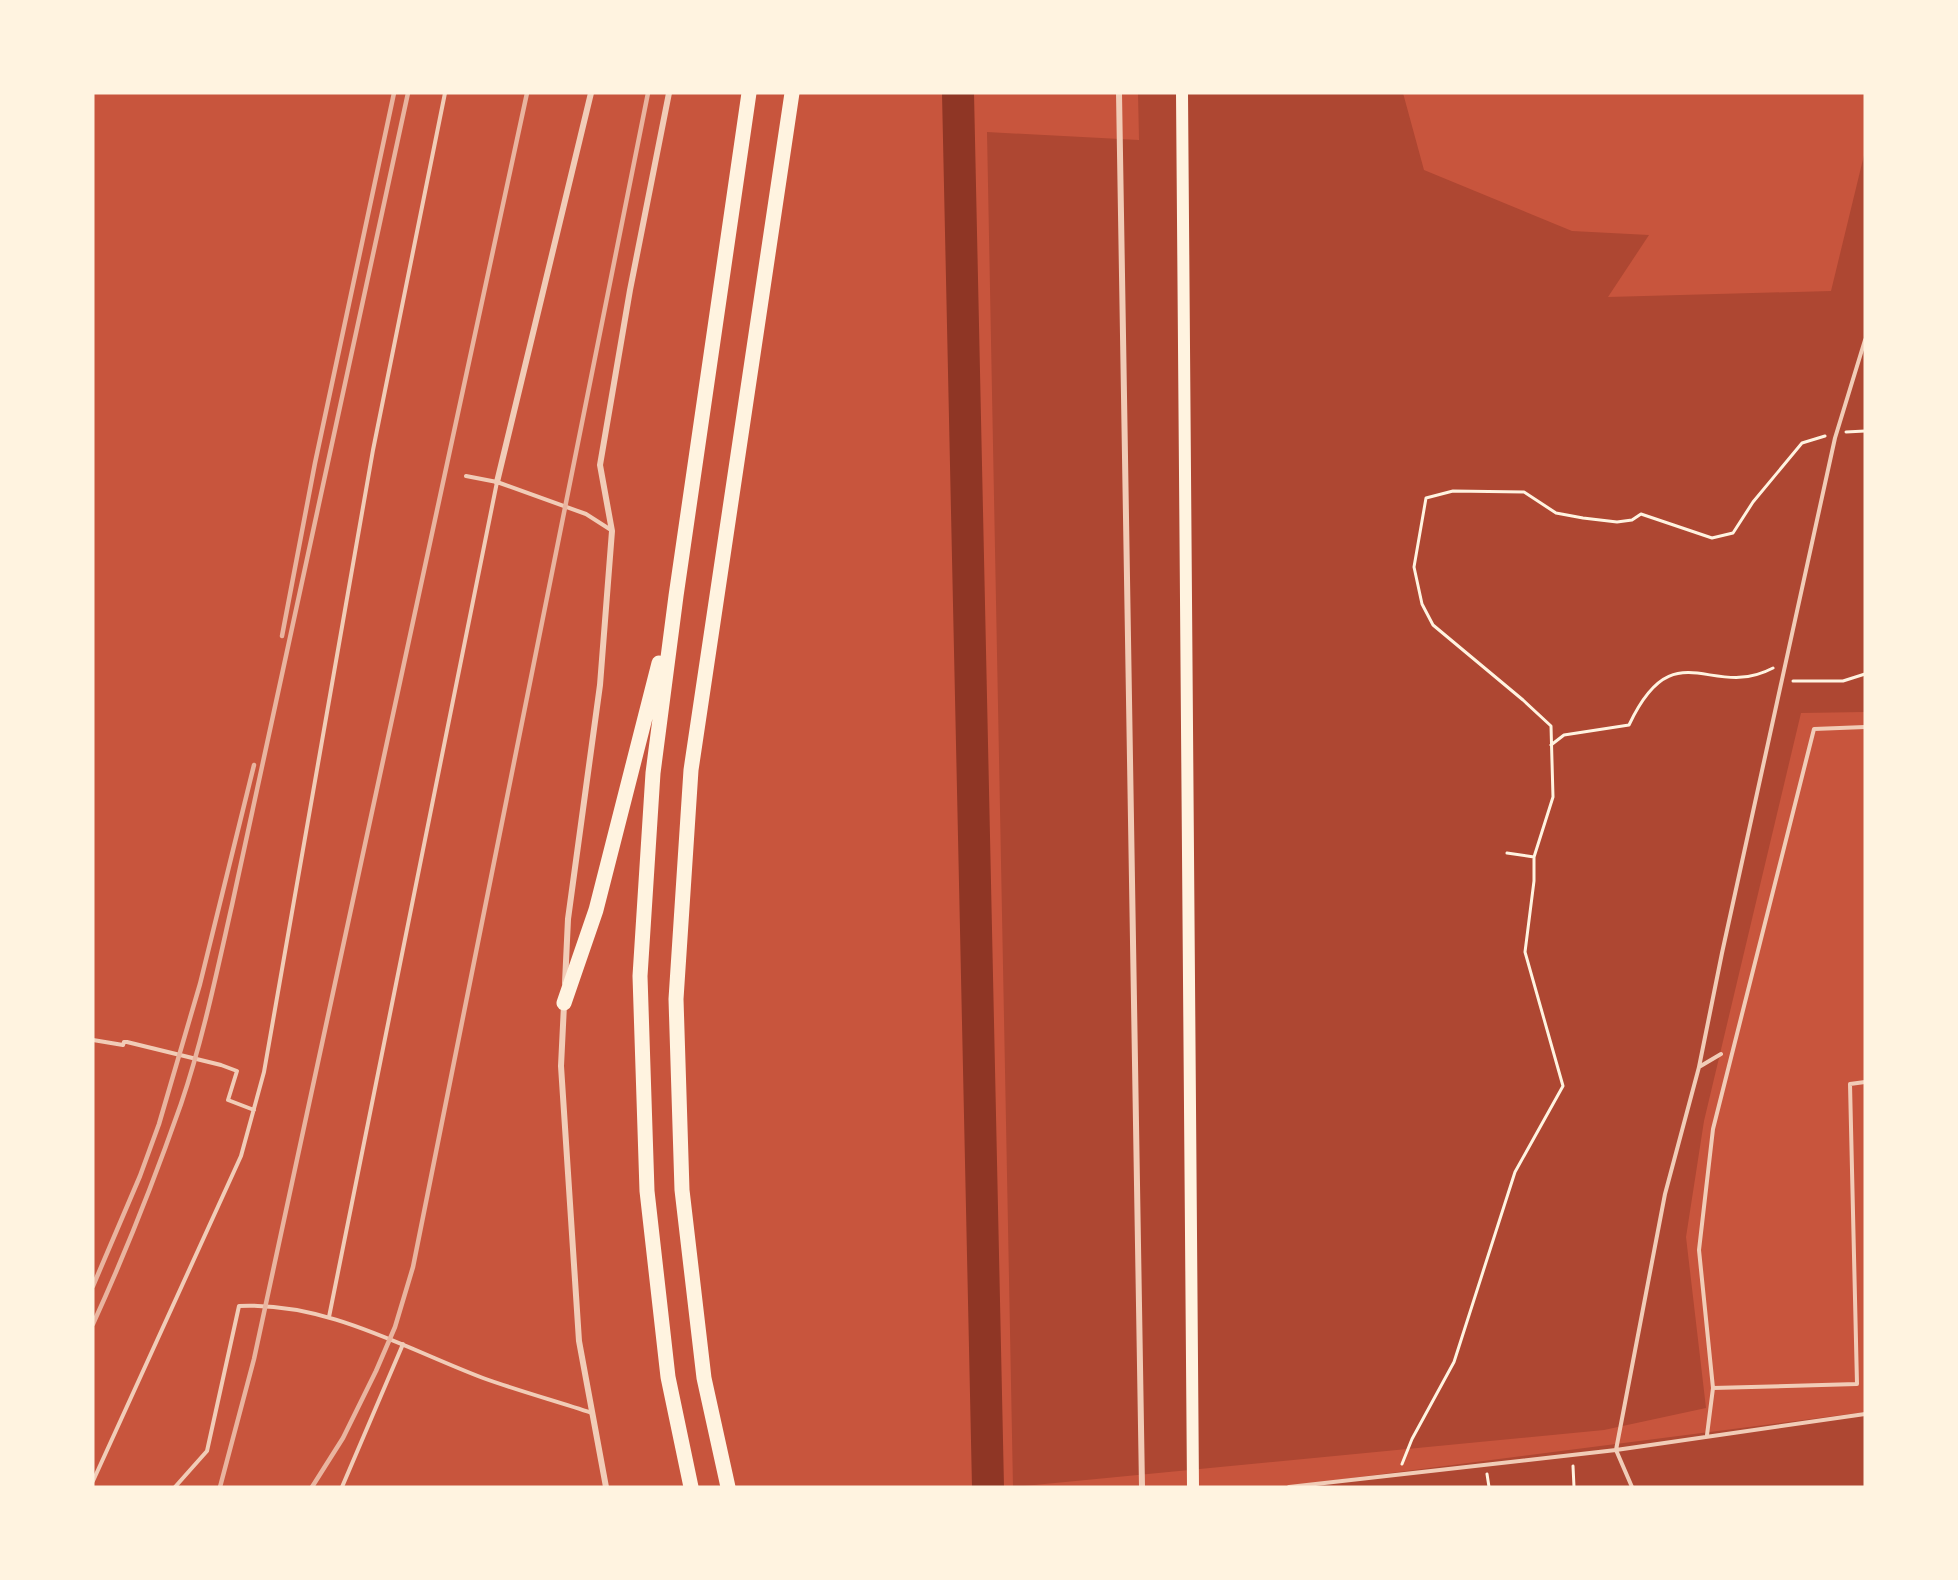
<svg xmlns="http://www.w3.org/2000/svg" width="1958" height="1580" viewBox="0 0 1958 1580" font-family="Cabin,sans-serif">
	<rect width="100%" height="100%" fill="#c8553d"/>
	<!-- green -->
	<path fill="#ae4732" d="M1138,93H1403L1424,170L1572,231L1649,235L1608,297L1831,291L1865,151V712L1801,713L1704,1121L1686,1237L1706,1408L1604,1430L1013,1487L987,132L1139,140Z
		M1865,1412V1487H1282Z"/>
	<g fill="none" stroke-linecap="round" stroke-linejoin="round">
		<!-- river -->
		<path stroke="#8f3625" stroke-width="32" d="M958,93L988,1487"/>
		<!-- path -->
		<path stroke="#fff3e0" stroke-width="3" d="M1846,432L1865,431
			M1793,681H1843L1865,674
			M1551,745L1564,735L1629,725C1674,629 1711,701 1773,668
			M1534,857L1553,797L1551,726L1523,700L1433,625L1422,604L1414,567L1426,498L1453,491L1524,492L1556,513L1583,518L1617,522L1632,520L1641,514L1712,538L1733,533L1753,502L1802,443L1825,436
			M1402,1464L1412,1439L1454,1362L1515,1172L1563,1086L1525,952L1534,881V857L1507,853
			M1573,1466L1574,1487
			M1487,1474L1489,1487"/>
		<!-- service -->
		<path stroke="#f1ccb7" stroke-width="4" d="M466,476L497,482L586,514L611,530
			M93,1040L123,1045L124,1042H127L221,1065L237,1071L228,1100L254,1110
			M1699,1067L1722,953L1835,438L1865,340
			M329,1317L497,482
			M1713,1388L1699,1250L1713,1129L1814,729L1865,727
			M1707,1435L1713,1388L1857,1384L1850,1084L1865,1082
			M93,1481L241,1156L264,1072L373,450L445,93
			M175,1487L207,1451L239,1306C327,1302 404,1348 483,1378C519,1391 556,1401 592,1413
			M342,1487L403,1344
			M1289,1487L1616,1450L1865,1414
			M1632,1487L1616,1450L1665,1194L1699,1067L1721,1054"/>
		<!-- minor -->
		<path stroke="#f1ccb7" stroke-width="6" d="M1119,93L1142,1487
			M497,482L591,93
			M565,983L568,919L600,685L612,531L600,465L630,290L669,93
			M564,1005L561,1066L579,1341L606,1487"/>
		<!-- secondary -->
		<path stroke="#fff3e0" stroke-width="12" d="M1182,93L1193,1487"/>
		<!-- motorway -->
		<path stroke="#fff3e0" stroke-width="15" d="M564,1003L596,910L659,663
			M691,1487L668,1377L647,1191L640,976L653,773L676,596L749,93
			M728,1487L704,1378L682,1190L676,999L691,770L792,93"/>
		<!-- rail -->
		<path stroke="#e9b49f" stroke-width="4.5" d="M282,636L315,463L394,93
			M93,1286L140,1176L159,1124L200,984L254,765
			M93,1324C126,1252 155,1178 181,1104C203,1039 217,971 232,905L408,93
			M220,1487L254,1359L527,93
			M312,1487L343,1438L376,1371L395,1327L413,1267L648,93"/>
	</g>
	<!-- border -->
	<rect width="1958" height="1580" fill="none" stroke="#fff3e0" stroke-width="189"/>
</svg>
